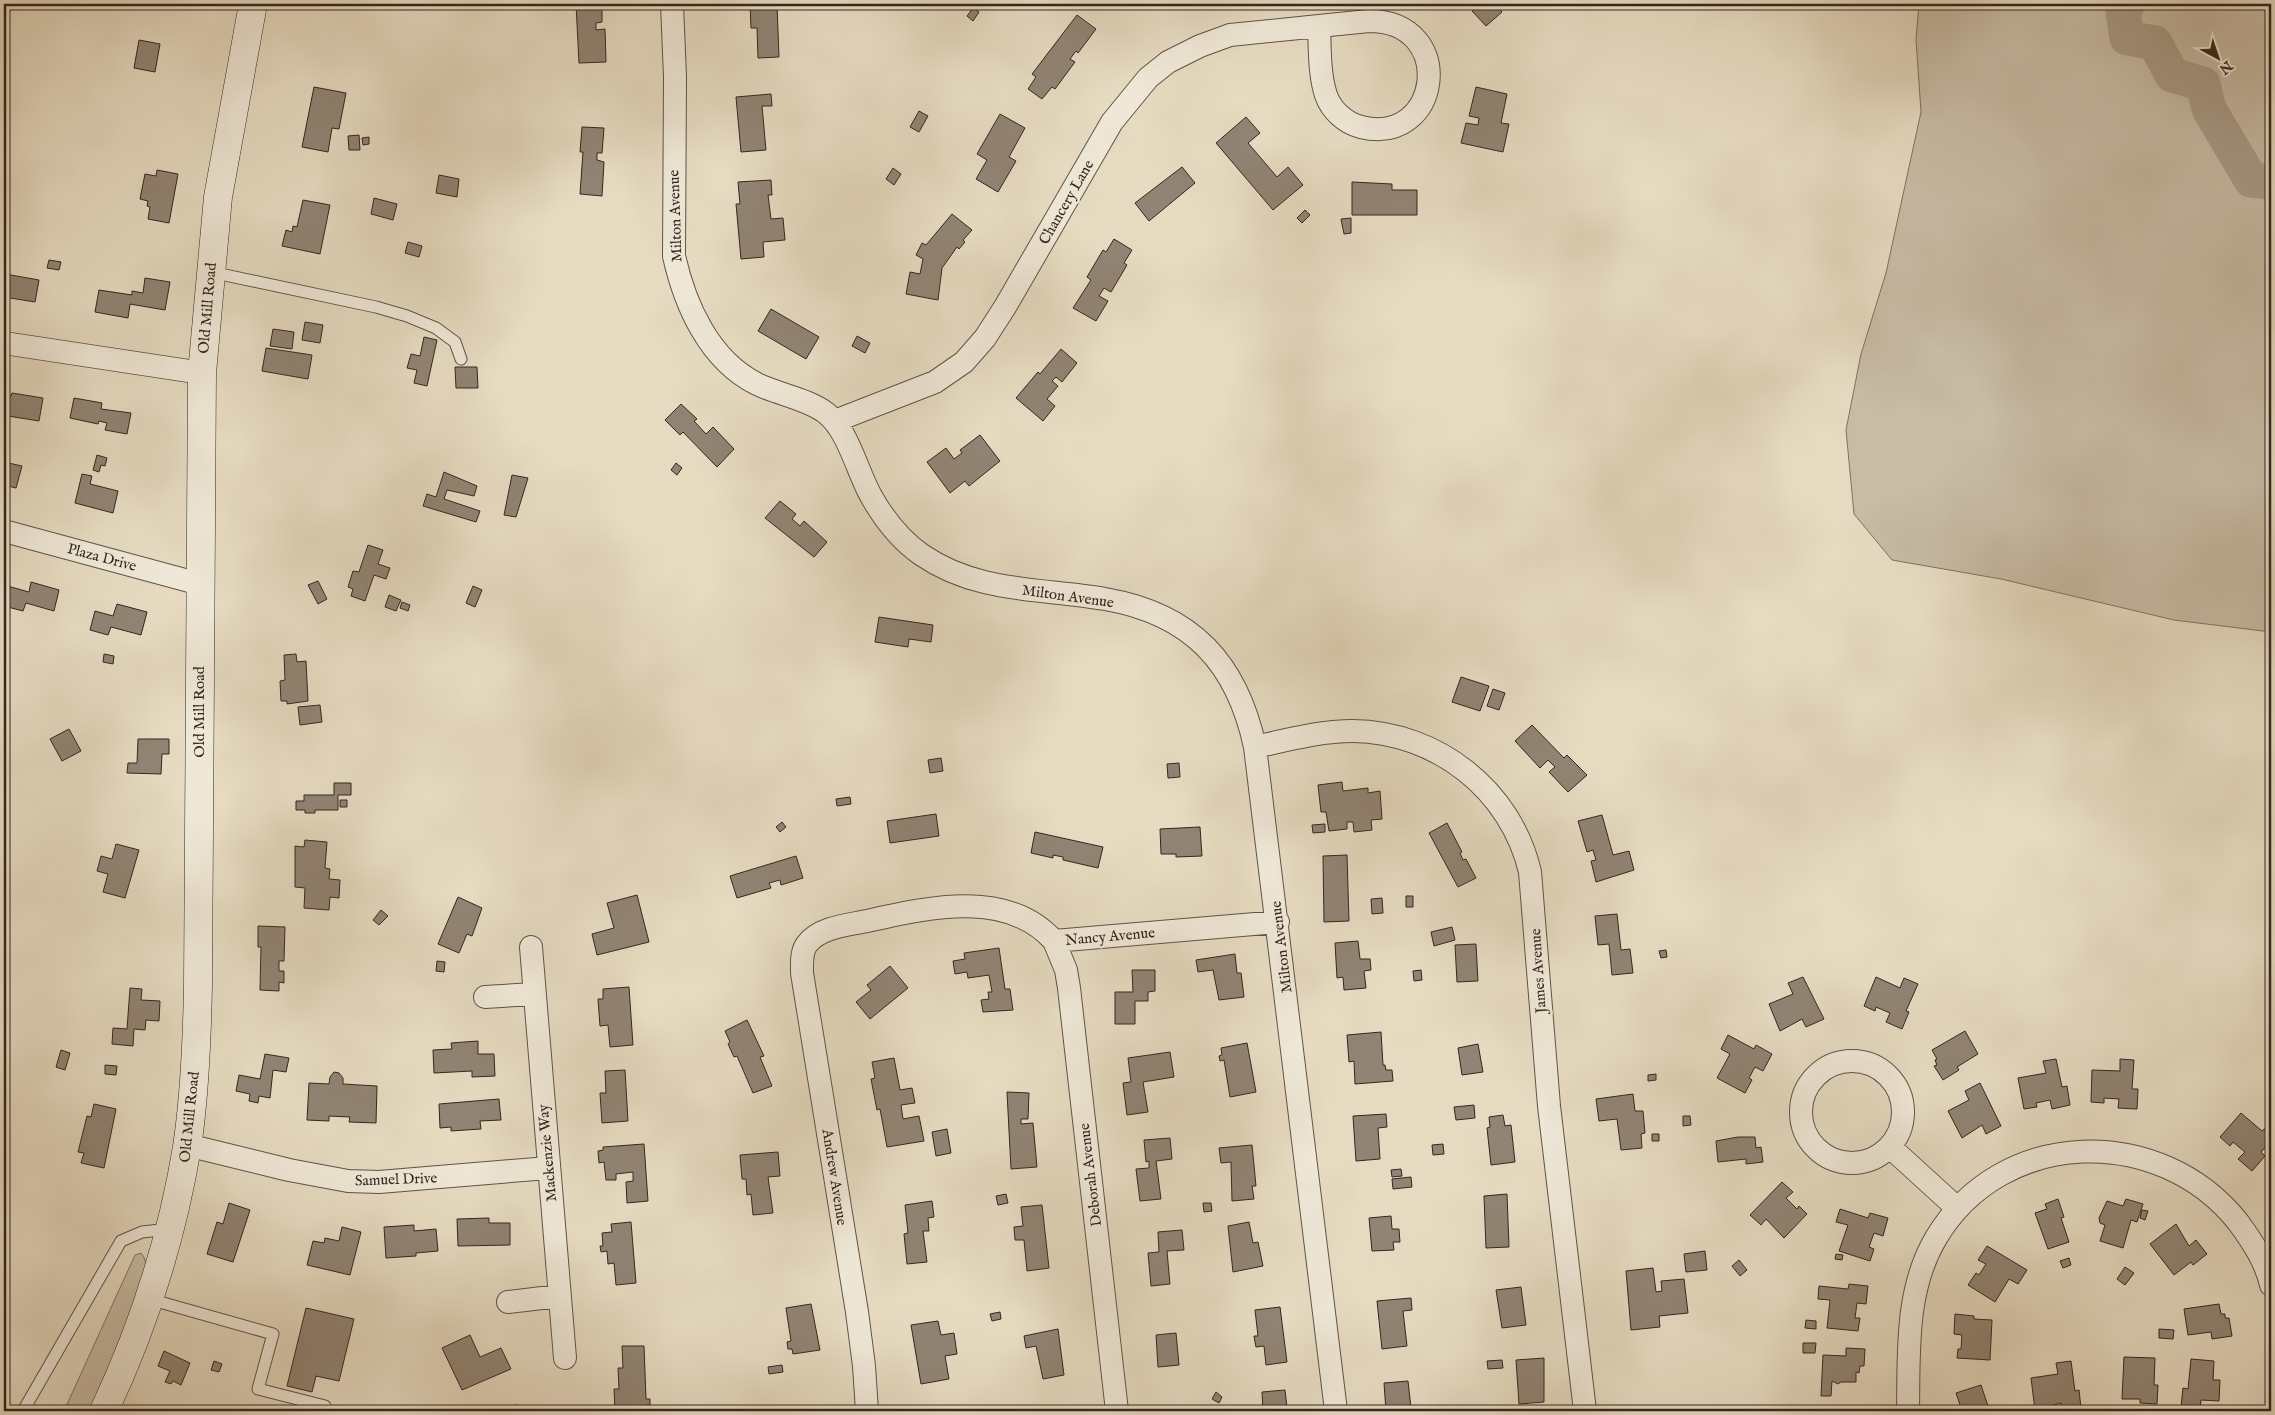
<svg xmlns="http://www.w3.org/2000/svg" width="2275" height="1415" viewBox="0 0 2275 1415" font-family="'IM FELL English',serif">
	<rect width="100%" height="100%" fill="#e6dbc1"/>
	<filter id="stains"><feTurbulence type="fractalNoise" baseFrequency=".004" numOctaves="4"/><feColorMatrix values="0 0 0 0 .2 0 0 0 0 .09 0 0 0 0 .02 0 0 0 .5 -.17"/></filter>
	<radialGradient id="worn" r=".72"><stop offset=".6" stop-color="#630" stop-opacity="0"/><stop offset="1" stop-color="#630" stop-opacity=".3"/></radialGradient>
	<!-- green -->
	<path fill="#c8bca6" stroke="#7e7163" d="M1919,4H2271V632L2174,620L2001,579L1892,560L1854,514L1846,430L1861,354L1886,273L1921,112L1916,40Z
		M141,1253C150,1263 144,1277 140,1289L91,1411H64L135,1255Z"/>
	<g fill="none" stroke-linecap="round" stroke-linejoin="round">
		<!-- river -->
		<path stroke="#a99d8a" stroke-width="35" d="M2128,4L2123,12L2127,38L2155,43L2172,75L2203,84L2209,109L2251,180L2271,182"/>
	</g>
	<!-- building -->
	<path fill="#918474" stroke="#342620" d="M576,4H602V22L596,23V30L605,29L606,62L579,63Z
		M750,4H777L779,57L758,58L757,28H751Z
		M1472,4H1495L1502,12L1486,26L1472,11L1476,8Z
		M973,8L979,12L973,21L967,16Z
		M1077,15L1096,29L1078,53L1076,51L1070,59L1075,62L1055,89L1052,87L1042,99L1028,89L1036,77L1032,74Z
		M139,40L160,44L155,72L134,68Z
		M314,87L346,93L339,129L332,128L328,152L302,147Z
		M1476,87L1507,94L1501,123L1509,124L1503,152L1461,143L1466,123L1478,125L1479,118L1469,116Z
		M771,94L772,106H762L766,150L741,152L736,97Z
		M919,111L928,116L919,132L910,127Z
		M1000,114L1025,128L1009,157L1016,161L998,192L976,179L987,160L977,154Z
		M1246,117L1260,133L1248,143L1277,177L1288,167L1303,185L1273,210L1216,143Z
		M582,127L604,128L602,153H597V160L604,162L602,196L580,194L583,152H580Z
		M359,135L360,150H349L348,136Z
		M369,137V144L363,145L362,138Z
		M1182,167L1195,183L1149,221L1135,203Z
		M893,168L901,174L894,185L886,179Z
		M157,170L178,174L169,223L148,219L150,207L147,206L148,201L140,199L145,174L156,176Z
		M439,175L459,179L457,197L436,193Z
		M771,180L772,195H768L771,219L783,218L785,240L763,242L764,257L741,259L736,204H740L738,182Z
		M1352,182L1392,184V190H1417V215H1352Z
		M374,198L397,204L393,220L371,214Z
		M303,200L330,205L320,254L282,246L286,230L292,232L293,226L297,227Z
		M1305,210L1310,215L1302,223L1297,218Z
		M952,214L972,230L963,240L965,242L959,249L957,247L942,268L938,300L906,294L910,272L920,274L923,259L916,255L922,243L926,245Z
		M1351,218V233L1344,234L1341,219Z
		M1114,239L1132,250L1124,263L1127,265L1111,292L1104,288L1099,296L1108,301L1096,321L1073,308L1091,280L1087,277L1103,250L1106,252Z
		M408,242L422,246L419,257L405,253Z
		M49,260L61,262L59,270L47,268Z
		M5,274L39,280L35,302L4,297Z
		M145,278L170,282L165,310L130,304L128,318L95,312L99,290L132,295V291L143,293Z
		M771,309L819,337L806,359L758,331Z
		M305,322L323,325L320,343L302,340Z
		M273,329L294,332L292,349L270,346Z
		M857,336L870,343L865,353L852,346Z
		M424,337L437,340L427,386L414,383L417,370L407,368L411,354L420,356Z
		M266,348L312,355L308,379L262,371Z
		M1061,349L1077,363L1062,382L1056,377L1052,381L1058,386L1047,399L1055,406L1043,421L1016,398L1038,372L1040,374Z
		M455,367H477L478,388H456Z
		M12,393L43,398L39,421L8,416V418H4V395L11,396Z
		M74,398L102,403L101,409L131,413L127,434L105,430L107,423L99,421L98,424L70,418Z
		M681,404L697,419L694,421L706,434L713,427L734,449L717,467L683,432L680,435L665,420Z
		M980,435L1000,461L969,486L965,481L950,493L927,462L946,448L954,459L962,453L960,450Z
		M97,455L107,458L105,466L101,465L99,472L93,470Z
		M4,462L22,466L16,488L4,485Z
		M676,463L682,468L677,475L671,470Z
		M444,472L477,486L474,496L447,490L444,499L480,511L476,522L423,506L427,494L436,497Z
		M82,474L92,476L90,484L118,491L113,513L75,503Z
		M512,475L528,478L516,517L504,515Z
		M780,501L796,514L792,519L800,526L804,521L827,542L814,557L765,518Z
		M368,545L383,550L378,564L390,568L386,579L374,575L365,601L351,596L353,589L348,587L353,571L359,572Z
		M318,581L327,599L318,604L308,585Z
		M31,582L59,590L54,611L26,603L23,611L4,606V585L29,592Z
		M473,586L482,590L475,607L466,603Z
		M389,595L401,600L396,611L385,607Z
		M402,602L410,605L408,611L400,608Z
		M117,604L147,612L141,635L111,627L108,635L90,630L95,611L113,616Z
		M879,617L933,625L931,642L909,639L908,647L875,642Z
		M104,654L114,656L113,664L103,662Z
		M296,654L297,662L306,661L308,701L287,704V701H281L280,681L285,680L284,655Z
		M1461,677L1489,686L1480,711L1452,702Z
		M1493,689L1505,693L1499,710L1487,706Z
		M320,705L322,722L300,725L298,707Z
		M1532,725L1564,758L1567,755L1587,775L1568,792L1549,772L1555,767L1548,760L1540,768L1515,741Z
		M69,729L81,751L62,761L50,739Z
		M138,739H169V754H162L161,774L127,773L128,763H137Z
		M941,758L943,771L930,773L928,760Z
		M1179,763L1180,777L1168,778L1167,764Z
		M1342,782L1343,791L1368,788V793L1380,791L1382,819L1371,820L1372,830L1354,832L1353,822H1347V829L1329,831L1326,812H1321L1318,785Z
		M334,783H351V795H338V810H315V813H305V810H296V801H304V795H334Z
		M850,797L851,804L837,806L836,799Z
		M340,800H347V807H340Z
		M936,814L939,836L890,843L887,821Z
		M1602,815L1613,855L1629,851L1634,870L1596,882L1591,861L1596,860L1593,850L1587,852L1578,821Z
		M782,822L786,827L780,832L776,827Z
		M1447,823L1462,852L1460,853L1463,860L1466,859L1476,878L1458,887L1429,833Z
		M1325,824V832L1313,833L1312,825Z
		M1200,827L1202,856L1176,857V854H1161L1160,829Z
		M1035,832L1103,847L1098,868L1063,860V857L1053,855V858L1031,853Z
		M305,840L327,842L325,868L330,869L329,879L340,880L339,898L330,897L329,910L304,908L305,888L295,887V846L304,847Z
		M116,844L139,850L125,898L103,892L108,874L97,871L101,856L112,859Z
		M1347,855L1349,921L1324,922L1323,856Z
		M796,856L803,878L781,885L780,880L769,883L771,888L737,898L730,876Z
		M637,895L649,942L597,955L592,934L614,928L607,903Z
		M1406,896H1413V907H1406Z
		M458,897L482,908L472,936L467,934L459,953L438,944Z
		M1382,898L1383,913L1372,914L1371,899Z
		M381,910L388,916L379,925L373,920Z
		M1617,914L1621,950L1630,949L1633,973L1612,975L1609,944L1598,945L1595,916Z
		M258,926L285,927L284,961H279V971H284V983L279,982V991L260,990L261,947H258Z
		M1452,927L1455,940L1434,946L1431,932Z
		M1358,941L1360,959H1370L1371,970L1364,971L1366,988L1344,990L1343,977L1337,978L1335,943Z
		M1476,944L1478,981L1457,982L1455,945Z
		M999,948L1005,989H1010L1013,1010L983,1012L981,1000L989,999L988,992H992L989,975L968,978L967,972L955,974L953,961L965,959L964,953Z
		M1666,950L1667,957L1661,958L1659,951Z
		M1235,954L1237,973H1241L1244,997L1219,1000L1213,970L1198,972L1196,960Z
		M437,961L445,962L444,972L436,971Z
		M890,966L908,988L870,1019L856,1002L871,990L867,985Z
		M1132,970H1155V991L1148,992V1001H1135V1024H1115V992H1133Z
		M1421,970L1422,980L1414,981L1413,971Z
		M1803,977L1824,1019L1806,1027L1802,1019L1780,1031L1769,1004L1793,994L1788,983Z
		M1876,977L1900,988L1904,978L1918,984L1906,1011L1909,1012L1902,1029L1886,1022L1890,1013L1876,1007L1875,1011L1864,1006Z
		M629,987L633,1045L610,1047L608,1025L600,1026L598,999H603V989Z
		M130,988L142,989L141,1000L160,1001L159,1021L146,1020L145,1030L134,1029L133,1046L112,1044L113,1028L127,1029Z
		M747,1020L764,1056L760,1057L772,1086L753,1093L737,1056L734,1057L728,1044L730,1042L725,1031Z
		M1965,1031L1978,1054L1957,1067L1959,1070L1943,1080L1934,1066L1937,1065L1935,1060L1937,1059L1932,1050Z
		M1381,1032L1383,1065H1385L1386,1070H1392L1393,1081L1355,1084L1354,1061L1349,1062L1347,1035Z
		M1728,1035L1754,1049L1756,1045L1772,1054L1763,1071L1755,1067L1749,1078L1752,1080L1745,1093L1717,1078L1730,1054L1721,1049Z
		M478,1041V1054H494L495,1076L472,1077V1071L434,1073L433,1050L452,1049L451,1043Z
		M1247,1043L1256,1092L1230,1097L1224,1060L1220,1061L1219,1056L1222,1055L1221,1048Z
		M1478,1044L1483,1072L1462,1075L1458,1048Z
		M61,1050L70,1053L65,1070L56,1067Z
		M1170,1052L1174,1077L1143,1082L1148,1112L1127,1115L1123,1083L1131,1082L1128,1058Z
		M265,1054L289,1058L286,1072L273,1070L270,1098L259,1096L258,1103L249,1101L250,1094L236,1091L239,1075L260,1079Z
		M894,1058L900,1090L912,1088L915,1103L901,1105L903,1119L919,1116L924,1141L887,1147L880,1109L877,1110L871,1079L875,1078L872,1062Z
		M2056,1059L2062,1087L2067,1086L2070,1105L2052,1109L2050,1100L2036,1103L2037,1107L2024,1109L2018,1078L2046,1073L2043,1061Z
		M2120,1059L2134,1060L2132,1089H2138L2137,1109L2118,1108L2119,1099L2104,1098V1103L2091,1102L2092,1070L2120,1071Z
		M105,1065L117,1066L116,1075L105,1074Z
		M625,1070L628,1121L602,1123L600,1093H606L605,1071Z
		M334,1072L339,1073L343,1078V1084L377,1086L376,1123L349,1122L350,1117L329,1116V1121L307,1120L309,1083L329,1084L330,1077Z
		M1656,1074V1080L1648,1081V1075Z
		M1980,1083L2001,1126L1986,1134L1982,1125L1962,1138L1948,1111L1969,1100L1965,1091Z
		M1007,1092L1029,1093L1028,1119H1021V1124L1033,1123L1037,1167L1011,1169Z
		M1633,1094L1635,1111H1643L1645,1133L1641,1134L1642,1148L1621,1150L1617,1119L1599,1121L1596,1099Z
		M499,1099L501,1120L480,1121L481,1129L451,1131V1127L440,1128L439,1104Z
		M94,1104L116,1109L104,1168L81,1163L84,1153L78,1152L87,1116L91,1117Z
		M1474,1105L1475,1118L1456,1120L1454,1107Z
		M2241,1113L2262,1131L2271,1123V1141L2261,1152L2265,1156L2252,1171L2238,1159L2245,1152L2233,1142L2230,1146L2220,1137Z
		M1386,1114L1387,1127L1378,1128L1380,1159L1356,1161L1353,1116Z
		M1503,1115L1505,1126L1511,1125L1515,1162L1491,1165L1487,1128L1490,1127L1489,1117Z
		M1683,1116H1690L1691,1125L1683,1126Z
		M947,1129L951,1153L936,1156L932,1132Z
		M1652,1134H1659V1141H1652Z
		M1738,1137H1755L1756,1148L1761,1147L1763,1162L1746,1164V1159L1718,1162L1716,1141Z
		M1170,1138L1172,1159L1156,1161L1161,1199L1140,1201L1136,1169L1149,1168V1161L1146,1162L1144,1140Z
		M644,1144L648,1201L627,1203L626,1182L633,1181V1172L616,1174V1180H606L604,1162L599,1163L598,1151L603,1150V1147Z
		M1443,1144L1444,1154L1433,1155L1432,1145Z
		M1252,1145L1256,1186H1252L1254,1199L1232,1201L1231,1162L1221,1163L1219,1148Z
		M778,1152L780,1176L768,1177L773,1213L753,1215L751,1194L747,1195L746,1179H742L740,1155Z
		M1401,1169L1402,1176L1392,1177L1391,1170Z
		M1411,1177L1412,1187L1393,1189L1392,1179Z
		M1782,1182L1793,1192L1786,1198L1797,1209L1799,1206L1807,1214L1784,1238L1766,1219L1761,1225L1750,1215Z
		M1006,1194L1008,1203L998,1205L996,1196Z
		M1507,1194L1509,1247L1486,1248L1484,1196Z
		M2058,1199L2064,1217L2061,1218L2069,1242L2048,1249L2035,1213L2047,1209L2045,1204Z
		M2126,1199L2143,1204L2137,1222L2131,1220L2123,1248L2100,1241L2105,1225L2100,1223L2099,1218L2107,1201L2123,1206Z
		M932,1201L934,1217L928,1218L929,1231H923L927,1262L907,1264L904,1234L908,1233L905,1205Z
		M229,1203L250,1210L233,1262L207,1254L217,1222L223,1224Z
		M1203,1203H1211L1212,1211L1204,1212Z
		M1042,1205L1049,1268L1027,1271L1024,1240H1015L1014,1227L1023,1226L1021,1207Z
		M1840,1209L1868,1218L1870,1213L1888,1218L1883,1236L1874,1233L1869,1247L1874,1249L1870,1261L1839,1251L1848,1225L1836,1222Z
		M2142,1210L2148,1211L2145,1220L2140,1218Z
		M1391,1216L1392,1229H1399L1400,1242H1393L1394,1250L1372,1251L1369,1218Z
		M489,1218V1223H510V1245L458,1246L457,1219Z
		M631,1222L636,1283L616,1285L614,1263L608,1264L607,1251L601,1252L600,1246H603L602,1233L612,1232L611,1224Z
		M1249,1222L1253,1243L1258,1242L1263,1266L1233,1272L1228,1226Z
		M2176,1224L2189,1246L2196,1240L2207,1254L2193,1265L2191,1262L2174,1275L2150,1244Z
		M414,1225V1231L436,1229L438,1251L416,1253V1256L386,1258L384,1227Z
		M342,1227L361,1232L350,1275L307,1265L313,1241L324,1243L325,1238L339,1241Z
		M1182,1230L1184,1250L1167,1251L1170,1284L1151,1286L1148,1253L1159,1252L1158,1232Z
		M1987,1246L2027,1270L2018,1284L2009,1279L1995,1302L1968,1285L1976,1273L1979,1275L1986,1264L1978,1260Z
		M1705,1251L1707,1270L1686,1272L1684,1254Z
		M1836,1254L1843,1255L1842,1260L1835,1259Z
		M2069,1258L2071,1265L2063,1268L2060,1261Z
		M1739,1260L1747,1270L1740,1276L1732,1266Z
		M2125,1267L2134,1273L2125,1285L2117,1279Z
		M1653,1268L1656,1292L1662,1291L1661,1281L1684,1279L1688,1313L1659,1316L1660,1327L1631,1330L1626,1271Z
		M1849,1284L1868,1286L1866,1304L1857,1303L1855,1318H1860L1858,1331L1827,1328L1830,1300L1818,1299L1819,1286L1848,1289Z
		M1521,1287L1526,1325L1502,1328L1496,1290Z
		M1411,1298L1412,1310L1403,1311L1407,1346L1382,1349L1377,1301Z
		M811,1304L820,1350L793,1354L792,1349H788L787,1342L791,1341L786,1308Z
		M2219,1304L2221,1314H2225V1318H2229L2232,1336L2212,1339L2211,1332L2188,1335L2184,1309Z
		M1280,1307L1287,1362L1266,1365L1264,1346L1256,1347L1254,1336H1258L1255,1310Z
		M306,1308L354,1319L339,1381L316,1376L312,1392L287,1386Z
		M1000,1312L1001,1319L992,1321L990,1314Z
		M1955,1314L1974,1316V1319L1992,1320L1990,1360L1957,1358L1958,1349H1961L1962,1335L1954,1334Z
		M1806,1320L1816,1321V1329L1805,1328Z
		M938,1321L941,1335L954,1333L957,1354L945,1356L949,1379L921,1384L911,1325Z
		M1058,1329L1064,1375L1043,1379L1036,1346L1026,1348L1024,1336Z
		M2159,1329L2174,1330L2173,1339L2159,1338Z
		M1176,1333L1179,1365L1158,1367L1156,1335Z
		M470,1335L480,1357L501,1348L511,1369L462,1390L442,1348Z
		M1803,1343H1816L1815,1353H1803Z
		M622,1346H644L646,1399H650V1405H646L647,1411H615L614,1389H619L618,1368H623Z
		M1846,1348L1865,1349L1864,1366H1860L1859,1373L1856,1372V1382H1841L1838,1384L1832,1381L1831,1396H1821L1823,1355L1846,1356Z
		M164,1351L190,1363L181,1385L173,1381L171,1384L165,1382L170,1371L158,1366Z
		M2124,1357L2155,1358L2154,1385H2158L2157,1404L2140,1403V1399H2122Z
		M1544,1358V1402L1519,1404L1516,1360Z
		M2191,1359L2214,1361L2213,1380H2220L2219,1401L2201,1400L2200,1409L2181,1407L2183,1388L2188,1389Z
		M1502,1360L1503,1368L1488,1369L1487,1361Z
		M214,1361L222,1364L219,1372L211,1370Z
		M2071,1361L2075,1391L2079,1390L2081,1408L2062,1411L2061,1403L2035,1410L2031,1378L2058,1374L2056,1363Z
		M782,1365L783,1372L769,1374L768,1367Z
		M1408,1381L1411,1408L1424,1407L1425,1411H1386L1384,1383Z
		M1981,1385L1989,1409L1996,1406L1998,1411H1962L1956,1393Z
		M1285,1390L1287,1408H1292V1411H1256H1263L1262,1392Z
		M1216,1392L1222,1397L1219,1403L1212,1399Z
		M514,1405L575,1411H514Z
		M1187,1406H1208V1411H1187Z
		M812,1407V1411H788V1408Z"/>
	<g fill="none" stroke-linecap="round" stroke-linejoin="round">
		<!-- lane casing -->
		<g stroke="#605348" stroke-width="13">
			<path id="lane" d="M211,272L376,307L407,316L436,328L455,342L461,359
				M149,1299L273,1334L258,1389L325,1406
				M4,1411H5
				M23,1411L121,1241L142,1232L169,1229"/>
		</g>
		<!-- street casing -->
		<g stroke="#605348" stroke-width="24">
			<path id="street" d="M672,4L675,77L674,256C685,305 709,360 757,384C777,394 808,399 826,413C848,430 857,471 871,496C884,519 900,540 922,555C977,593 1041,588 1105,599C1192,614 1237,663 1255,747L1336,1411
				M1369,21C1458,21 1441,147 1361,127C1345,123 1331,110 1326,95C1319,74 1320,48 1319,26Z
				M4,343L202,373
				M835,421L935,382L964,362L985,338L1005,307L1112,122L1148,78L1168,62L1200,46L1230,35L1319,26
				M4,531L200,584
				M1255,747C1287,740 1320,731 1353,731C1437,732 1511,790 1530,872L1549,1106L1585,1411
				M1054,941L1066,970L1069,988L1117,1411
				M531,947L565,1358
				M485,997L534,994
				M1801 1112a51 51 0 1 1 102 0a51 51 0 1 1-102 0Z
				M187,1145L289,1170L348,1181L379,1182L548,1168
				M1890,1147L1957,1208
				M508,1302L559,1296
				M867,1411L864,1366L857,1312L802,973C802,963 801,952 807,944C820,927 848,925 867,921C926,908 1007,888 1054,941L1278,922
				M1908,1411C1909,1353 1905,1290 1936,1238C2002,1127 2160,1124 2238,1222C2252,1241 2266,1262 2271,1285"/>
		</g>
		<!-- secondary casing -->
		<g stroke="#342620" stroke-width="29">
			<path id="secondary" d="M104,1411C143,1328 172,1238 187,1147C195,1094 197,1039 198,985L202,373L218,197L253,4"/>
		</g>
		<!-- lane -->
		<use href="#lane" stroke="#efe8d7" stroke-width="11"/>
		<!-- street -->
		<use href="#street" stroke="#efe8d7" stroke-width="22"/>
		<!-- secondary -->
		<use href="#secondary" stroke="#efe8d7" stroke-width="28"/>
	</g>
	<g text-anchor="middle" stroke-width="5" stroke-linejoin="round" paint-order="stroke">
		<!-- street labels -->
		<g font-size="15" fill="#342620" stroke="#efe8d7">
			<text transform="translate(1066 202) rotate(-60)" y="5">Chancery Lane</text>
			<text transform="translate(675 216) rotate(-92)" y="5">Milton Avenue</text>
			<text transform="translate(207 308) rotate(-85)" y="5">Old Mill Road</text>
			<text transform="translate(102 557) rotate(15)" y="5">Plaza Drive</text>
			<text transform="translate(1068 596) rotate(8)" y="5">Milton Avenue</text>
			<text transform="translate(199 712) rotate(-90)" y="5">Old Mill Road</text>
			<text transform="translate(1110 936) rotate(-5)" y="5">Nancy Avenue</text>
			<text transform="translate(1281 947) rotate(-97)" y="5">Milton Avenue</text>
			<text transform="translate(1538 971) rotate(-94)" y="5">James Avenue</text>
			<text transform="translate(189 1117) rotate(-84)" y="5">Old Mill Road</text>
			<text transform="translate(547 1153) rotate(-95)" y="5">Mackenzie Way</text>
			<text transform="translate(1090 1175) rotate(-97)" y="5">Deborah Avenue</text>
			<text transform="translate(835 1177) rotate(81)" y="5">Andrew Avenue</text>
			<text transform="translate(396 1179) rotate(-2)" y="5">Samuel Drive</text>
		</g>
	</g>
	<!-- margin -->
	<rect width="2275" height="1415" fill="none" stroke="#e6dbc1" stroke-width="20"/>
	<rect x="5" y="5" width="2265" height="1405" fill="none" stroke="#342620" stroke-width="2.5"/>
	<rect x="10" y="10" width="2255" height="1395" fill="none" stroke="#342620"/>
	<!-- north arrow -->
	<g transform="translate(2218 58) rotate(140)" stroke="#efe8d7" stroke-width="4" paint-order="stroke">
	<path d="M0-4L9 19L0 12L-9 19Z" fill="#342620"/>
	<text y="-8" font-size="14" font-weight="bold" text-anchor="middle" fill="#342620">N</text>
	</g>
	<rect width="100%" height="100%" filter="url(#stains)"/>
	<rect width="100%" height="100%" fill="url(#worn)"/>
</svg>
